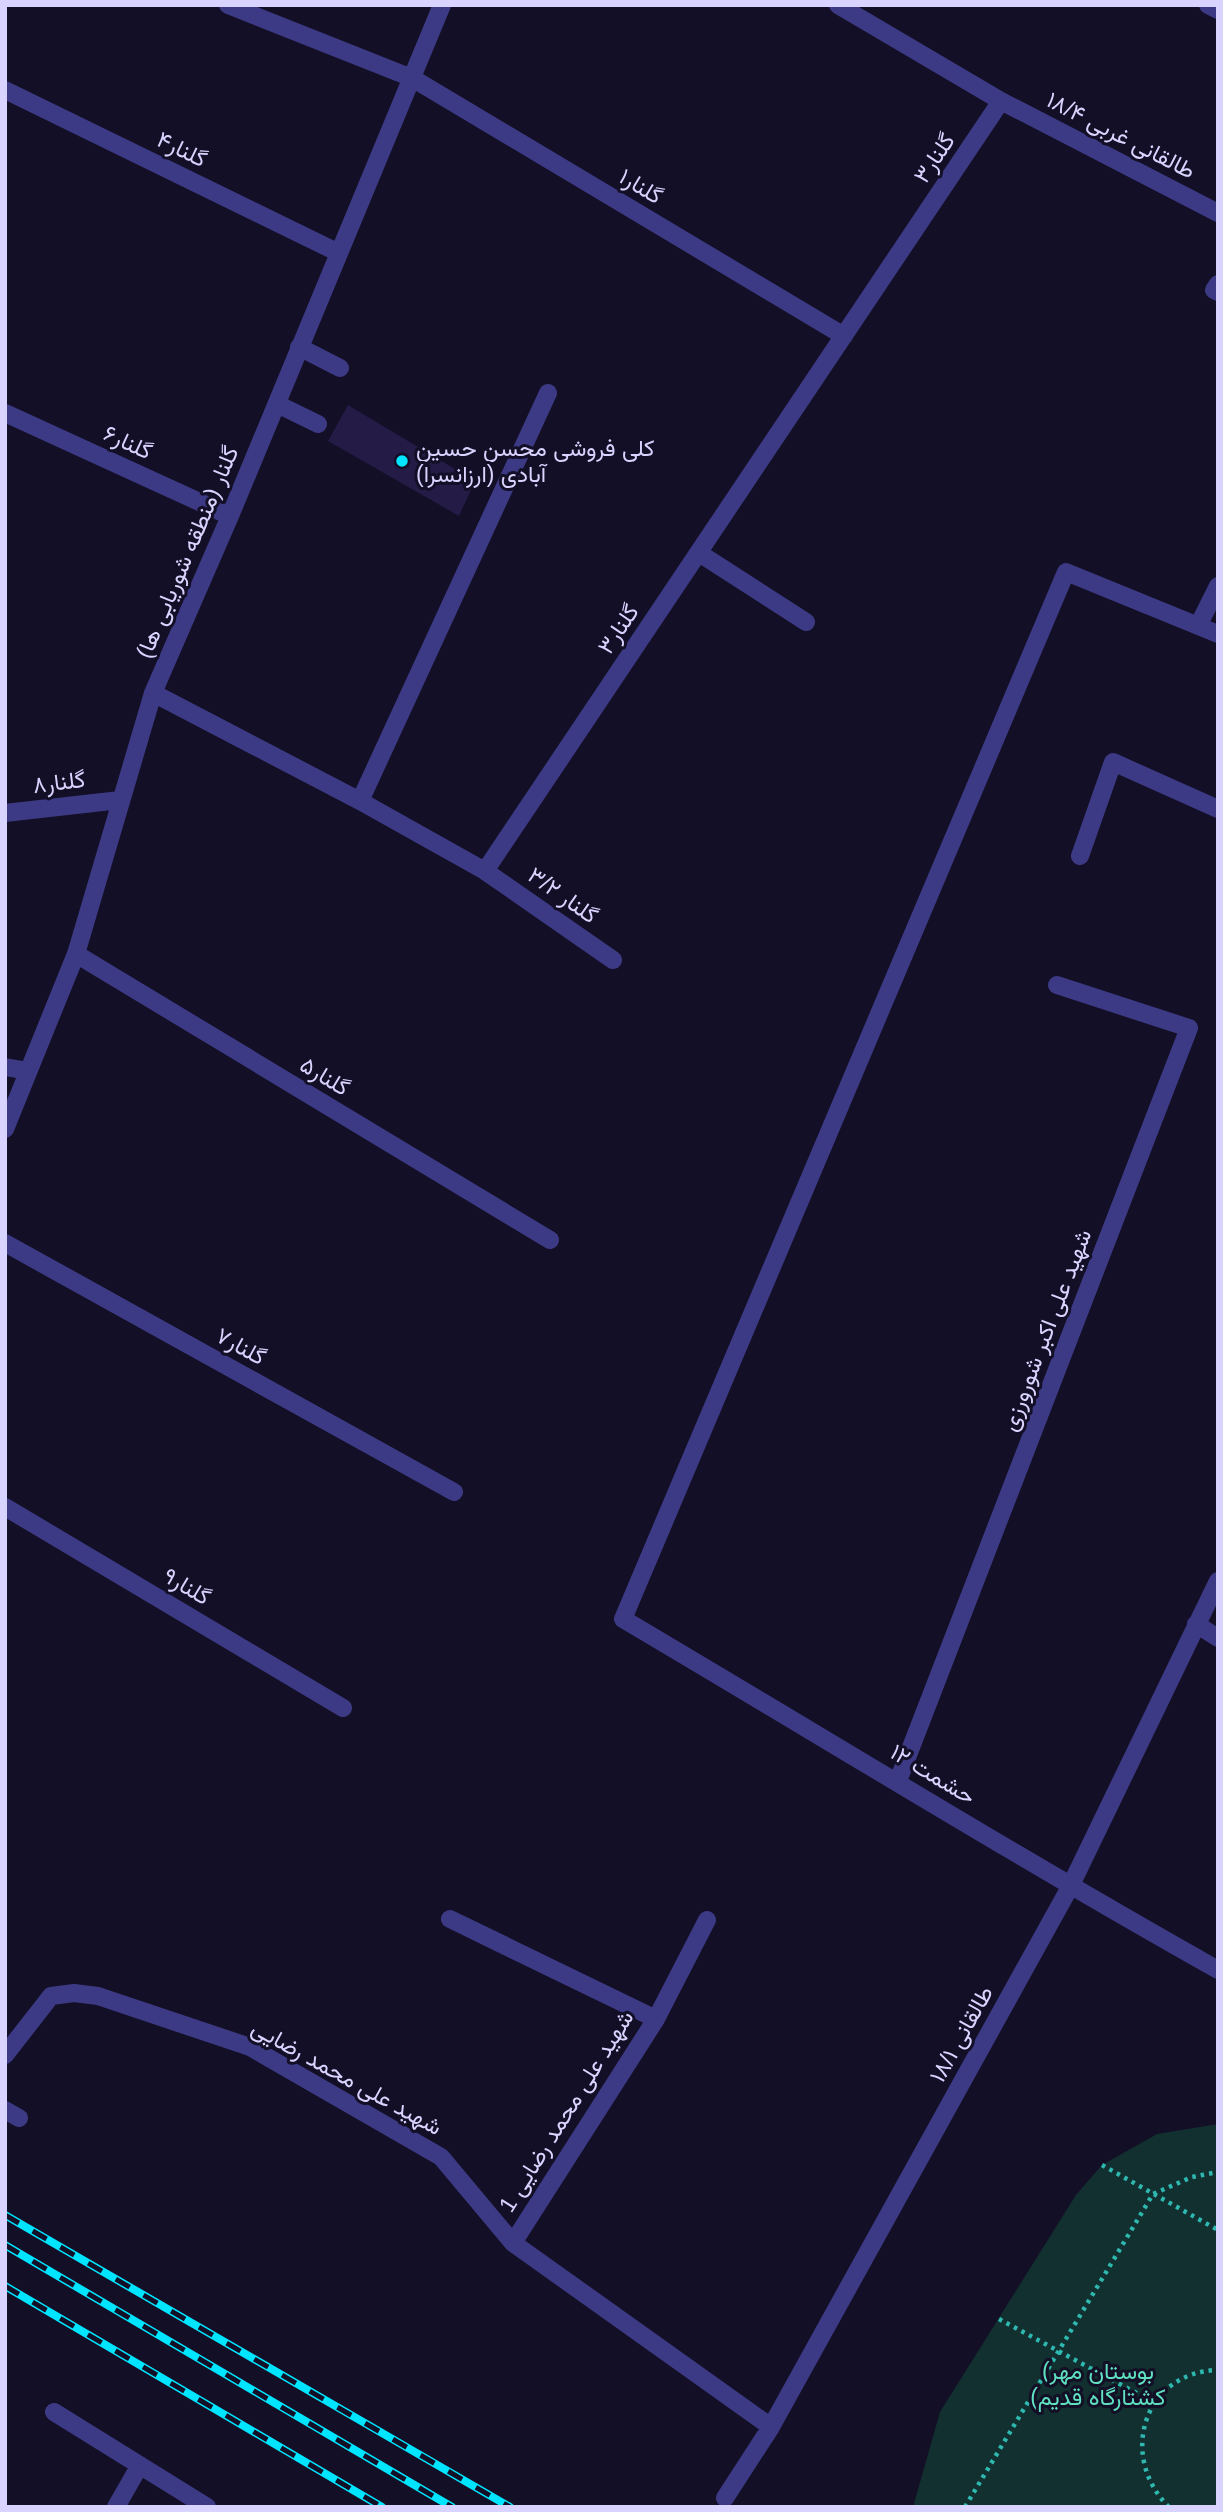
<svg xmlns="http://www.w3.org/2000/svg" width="1223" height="2512" viewBox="0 0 1223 2512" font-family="Helvetica,Vazirmatn,sans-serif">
	<rect width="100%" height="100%" fill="#130f26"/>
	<!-- green -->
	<path fill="#12302f" d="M1218,2124V2507H913L940,2412L1076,2195L1102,2165L1157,2134Z"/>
	<!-- building -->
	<path fill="#241b47" d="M348,405L475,481L459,516L328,441Z"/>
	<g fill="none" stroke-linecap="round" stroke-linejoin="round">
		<!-- path -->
		<path stroke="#2fb8b0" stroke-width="4.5" stroke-dasharray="3.5 5" stroke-linecap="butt" d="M1102,2165L1218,2230
			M999,2319L1155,2403
			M965,2507L1153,2194L1192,2177L1218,2172
			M1169,2507C1118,2457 1143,2372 1218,2370"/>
		<!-- minor -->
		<path stroke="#3d3a85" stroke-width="18" d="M228,5L412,78L844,336
			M838,5L1001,101L1218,213
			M1208,5L1218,10
			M5,90L337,252
			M1218,284L1214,290L1218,292
			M299,347L340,368
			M277,404L318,424
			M5,413L230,516
			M699,553L806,622
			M1198,626L1218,586
			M1218,634L1066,572L623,1619C821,1736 1017,1857 1218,1970
			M153,693L360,801L485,871L1001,101
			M360,801L548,393
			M5,813L120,800
			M1080,856L1113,762L1218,809
			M485,871L613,960
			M76,954L550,1240
			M5,1067L28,1071
			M5,1129L76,954L153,693L230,516L442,5
			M5,1243L454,1492
			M5,1507L343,1708
			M1196,1624L1218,1638
			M898,1781L1189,1028L1057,985
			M450,1919L656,2019L513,2243
			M656,2019L707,1920
			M5,2055L51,1996L74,1993L98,1996L250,2047L441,2157L513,2243L771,2427
			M5,2110L19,2118
			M54,2412L207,2507
			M725,2498L771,2427L1070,1887L1218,1581
			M116,2507L140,2465"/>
		<!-- rail casing -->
		<g stroke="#00e5ff" stroke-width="8">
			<path id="rail" d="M5,2215L510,2507
				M5,2245L452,2507
				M5,2286L382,2507"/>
		</g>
		<!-- rail -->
		<use href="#rail" stroke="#130f26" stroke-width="5" stroke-dasharray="16" stroke-linecap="butt"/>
	</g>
	<!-- markers -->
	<circle fill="#00e5ff" stroke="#130f26" stroke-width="2.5" cx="402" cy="461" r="7"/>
	<g text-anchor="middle" stroke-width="6" stroke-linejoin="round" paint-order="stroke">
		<!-- street labels -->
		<g font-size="23" fill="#d9d4ff" stroke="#130f26">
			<text transform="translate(1121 135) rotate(27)" y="8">طالقانی غربی ۱۸/۴</text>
			<text transform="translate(182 149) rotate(26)" y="8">گلنار۴</text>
			<text transform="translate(934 158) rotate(-56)" y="8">گلنار۳</text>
			<text transform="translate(641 186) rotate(31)" y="8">گلنار۱</text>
			<text transform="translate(128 442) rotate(25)" y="8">گلنار۶</text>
			<text transform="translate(187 552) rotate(-67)" y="8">گلنار (منطقه شوریابی ها)</text>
			<text transform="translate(618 629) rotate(-56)" y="8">گلنار۳</text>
			<text transform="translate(59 782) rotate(-7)" y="8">گلنار۸</text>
			<text transform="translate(563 895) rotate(35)" y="8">گلنار ۳/۲</text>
			<text transform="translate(325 1076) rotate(31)" y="8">گلنار۵</text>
			<text transform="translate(1046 1330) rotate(-69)" y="8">شهید علی اکبر شورورزی</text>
			<text transform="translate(241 1346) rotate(29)" y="8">گلنار۷</text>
			<text transform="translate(187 1586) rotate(31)" y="8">گلنار۹</text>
			<text transform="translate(933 1774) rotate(31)" y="8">حشمت ۱۲</text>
			<text transform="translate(961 2034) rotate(-61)" y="8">طالقانی ۱۸/۱</text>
			<text transform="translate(347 2077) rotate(29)" y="8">شهید علی محمد رضایی</text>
			<text transform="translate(566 2111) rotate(-58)" y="8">شهید علی محمد رضایی 1</text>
		</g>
		<!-- poi labels -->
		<g font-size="23" fill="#d9d4ff" stroke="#130f26" text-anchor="start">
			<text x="416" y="456">کلی فروشی محسن حسین<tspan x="416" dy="26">آبادی (ارزانسرا)</tspan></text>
		</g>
		<!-- park labels -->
		<g font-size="23" fill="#5fe0c0" stroke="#130f26">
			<text x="1098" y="2379">(بوستان مهر<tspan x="1098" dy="26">(کشتارگاه قدیم</tspan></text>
		</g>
	</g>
	<!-- border -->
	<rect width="1223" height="2512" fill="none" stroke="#d9d4ff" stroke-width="14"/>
</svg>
